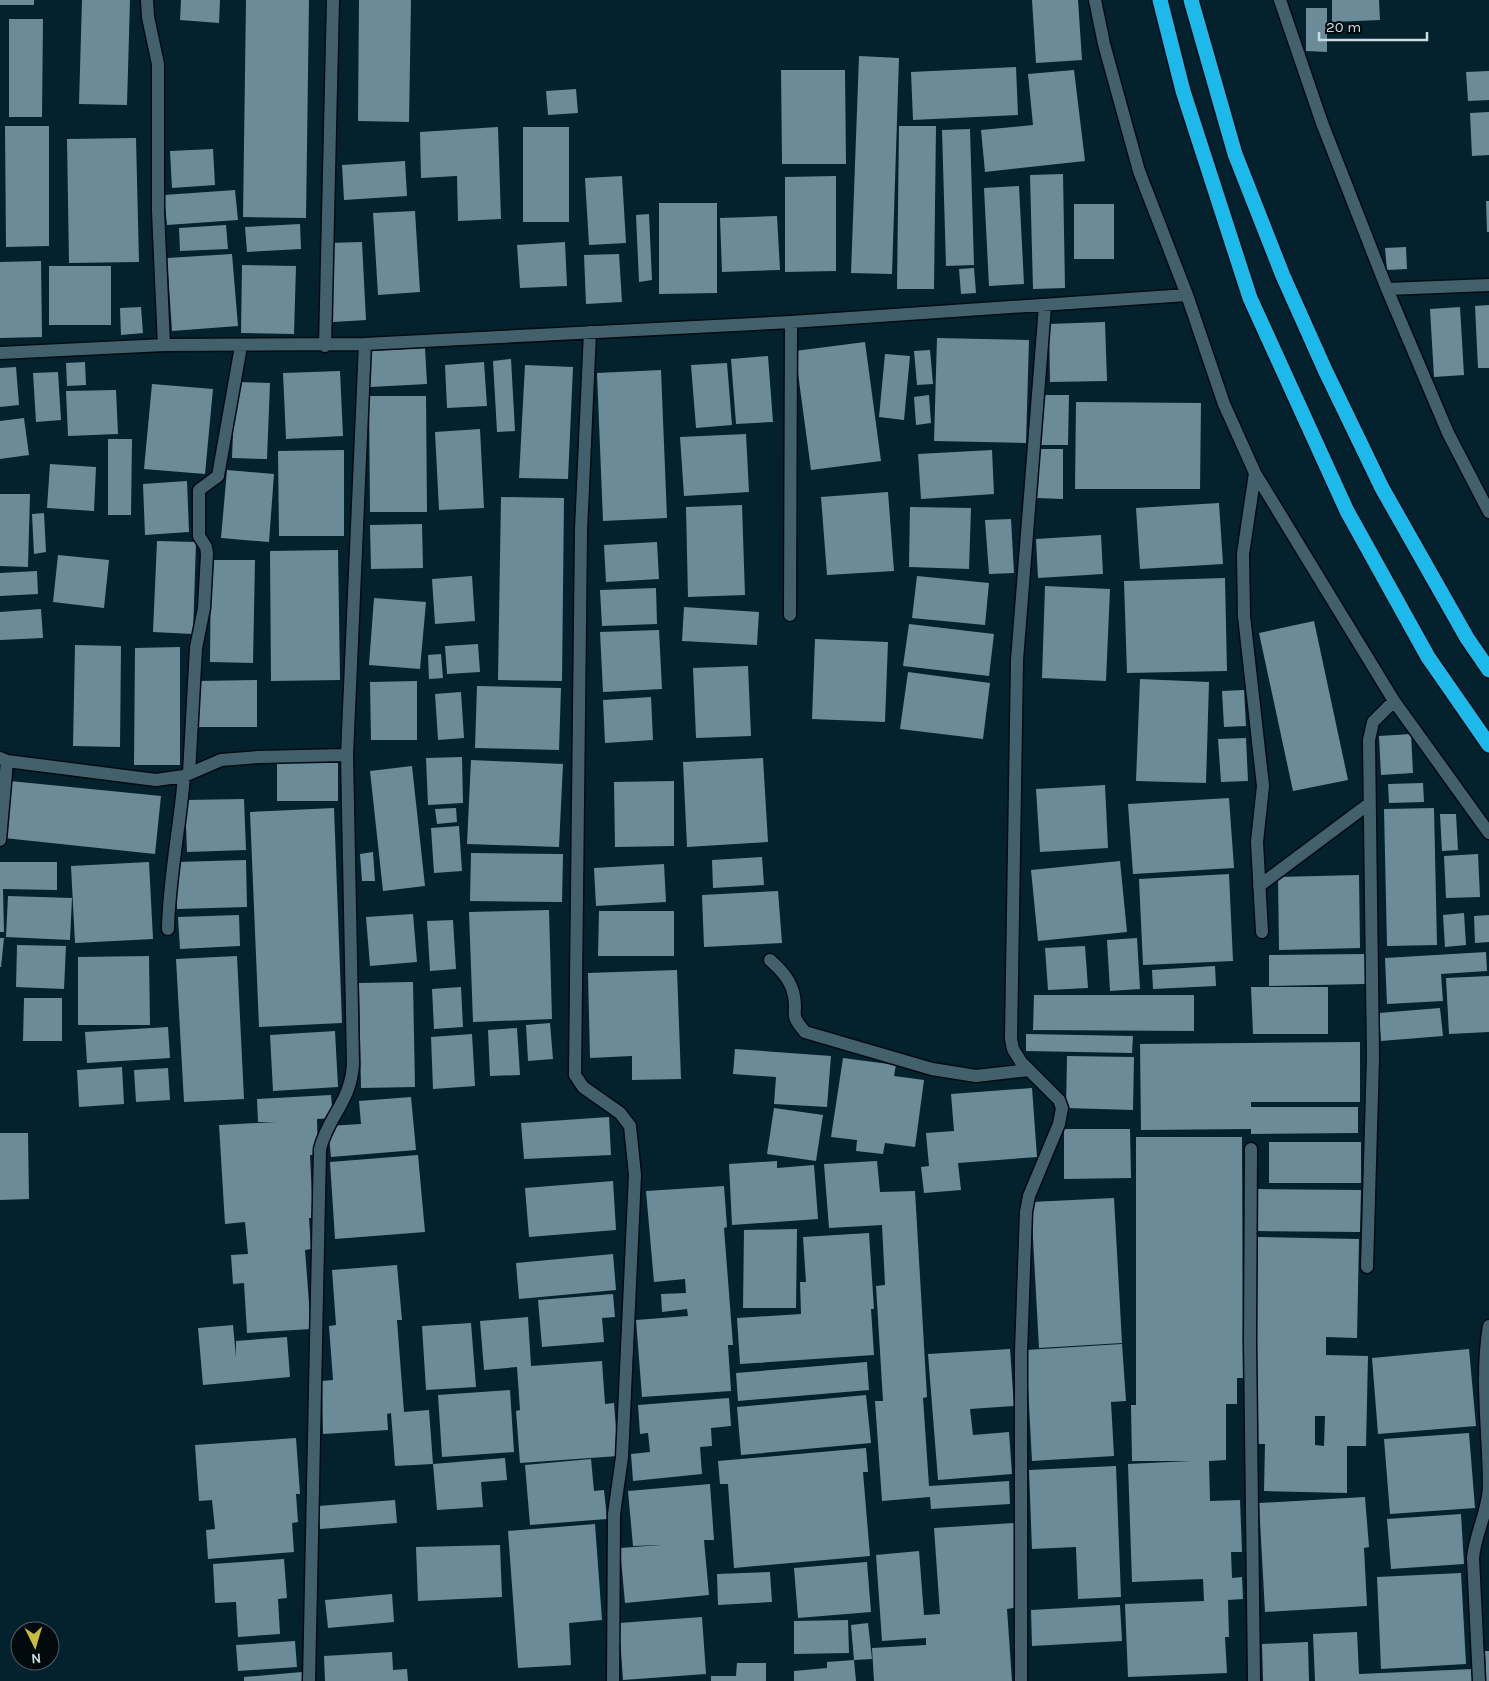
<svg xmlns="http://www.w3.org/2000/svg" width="1489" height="1681" viewBox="0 0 1489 1681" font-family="Karla,sans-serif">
	<rect width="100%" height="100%" fill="#04222d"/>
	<!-- building -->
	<path fill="#6c8b99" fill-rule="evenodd" d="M0,0H34V5H0Z
		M82,0H130L127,105L79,104Z
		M181,0H220L219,23L180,20Z
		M246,0H309L306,218L243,217Z
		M359,0H411L409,122L358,121Z
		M1032,0H1078L1082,60L1036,63Z
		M1332,0H1379L1380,20L1332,22Z
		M1306,8H1327V52L1306,51Z
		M9,19H43L42,117H9Z
		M859,56L899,58L892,274L851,273Z
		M1016,67L1018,115L913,120L911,72Z
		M781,70H845L846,164H782Z
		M1074,70L1085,161L985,172L981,130L1033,125L1028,74Z
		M1489,71V100L1468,101L1466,72Z
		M576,89L578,113L548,115L546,91Z
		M1489,112V155L1472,156L1470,113Z
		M5,126H49V246L6,247Z
		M899,126H936L934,289H897Z
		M498,127L501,219L458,221L457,176L421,178L420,132Z
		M523,127H569V222H523Z
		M970,129L974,265L946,266L942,130Z
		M136,138L139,262L69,263L67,139Z
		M213,149L215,185L172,188L170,151Z
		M405,161L407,196L344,200L342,165Z
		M1063,174L1065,288L1033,289L1030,175Z
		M622,176L626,243L589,245L585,178Z
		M836,176V271L785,272V177Z
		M1019,186L1024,284L989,286L984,188Z
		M235,190L238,220L167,225L164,195Z
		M1486,201H1489V232H1487Z
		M659,203H717V293L659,294Z
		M1074,204H1114V259H1074Z
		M415,211L420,292L378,295L373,213Z
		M649,214L652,280L639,282L636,215Z
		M777,216L780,270L722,272L720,218Z
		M300,224L301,249L247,252L245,227Z
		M226,225L228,249L180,251L179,228Z
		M362,242L366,320L333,322L328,243Z
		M565,242L567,286L520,288L517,245Z
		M1406,247L1407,269L1387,270L1385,248Z
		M232,254L238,326L172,331L167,258Z
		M619,254L622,302L586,304L584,255Z
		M41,261L42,337L0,338V262Z
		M242,265L296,266L294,334L241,333Z
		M49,266H111V325H49Z
		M974,268L976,293L961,294L959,269Z
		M1489,305V368H1478L1475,306Z
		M141,307L143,333L121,335L120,308Z
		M1460,307L1464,375L1434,377L1430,309Z
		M1105,322L1107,381L1050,382L1049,324Z
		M937,338L1029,340L1026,443L934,441Z
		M865,342L881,461L811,470L795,351Z
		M425,348L427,384L370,387L368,351Z
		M930,350L933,384L917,385L914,351Z
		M885,354L910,356L904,420L879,417Z
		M768,356L773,422L736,424L731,359Z
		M511,359L515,431L497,432L493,361Z
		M85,362L86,385L67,386L66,363Z
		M484,362L487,406L447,408L445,365Z
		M727,363L732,425L696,428L691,365Z
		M525,365L573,367L568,479L519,478Z
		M16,367L19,405L0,407V368Z
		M661,370L667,518L603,521L597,373Z
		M340,371L343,436L286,439L283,373Z
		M58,372L61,420L36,422L33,373Z
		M235,382L270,383L267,459L232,458Z
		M152,384L213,389L205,474L144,469Z
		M116,390L118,434L68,436L66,391Z
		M929,395L931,423L916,425L914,397Z
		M1039,395H1069L1068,445H1039Z
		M369,396H426L427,512H370Z
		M1076,402L1201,403L1200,489H1075Z
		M24,418L29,455L0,459V421Z
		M480,429L484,508L439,510L435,432Z
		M746,434L749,492L684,496L680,437Z
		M108,439H132L131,515H108Z
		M1036,449H1063V499L1036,498Z
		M344,450V536H279L278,451Z
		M992,450L994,494L921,499L918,454Z
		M50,464L96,467L94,511L47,508Z
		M227,470L274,474L269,542L221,538Z
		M187,481L189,532L145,535L143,484Z
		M888,492L894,571L827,575L821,497Z
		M0,494H30L28,567L0,566Z
		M501,497L564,498L562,681L498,680Z
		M1219,503L1223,564L1140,569L1136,508Z
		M742,505L745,595L688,597L686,507Z
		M910,507L971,508L969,569L909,567Z
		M44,513L46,552L34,554L32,514Z
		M1011,519L1014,573L989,574L985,520Z
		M422,524L423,568L371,569L370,525Z
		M1101,535L1103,574L1038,578L1036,539Z
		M157,541L196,542L193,634L153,632Z
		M657,542L659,579L606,582L604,545Z
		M338,550L340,680L271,681L270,551Z
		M58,555L109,560L104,608L53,602Z
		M211,560H255L253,663L210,662Z
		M37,571L38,594L0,596V573Z
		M472,576L475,621L435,624L432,579Z
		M917,576L989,583L985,625L912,618Z
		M1225,578L1227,671L1127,673L1124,581Z
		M1045,586L1110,589L1106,681L1042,678Z
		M656,588L657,624L602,626L600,590Z
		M374,598L426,602L420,669L369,665Z
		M684,607L759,612L757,645L682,641Z
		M41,609L43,638L0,640V612Z
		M1314,621L1348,780L1293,791L1259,633Z
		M909,624L994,634L989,676L903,666Z
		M659,630L662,689L603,692L600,632Z
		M815,639L888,642L885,722L812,719Z
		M478,644L480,672L447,674L445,646Z
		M75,645L121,646L120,747L73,746Z
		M180,647V765H134L135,648Z
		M441,654L443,678L429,679L428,655Z
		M748,666L751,736L696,738L693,668Z
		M908,672L990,683L983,739L900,729Z
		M1140,679L1209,682L1206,783L1136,781Z
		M257,680V727H198L197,681Z
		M417,681V740H371L370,682Z
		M477,686L561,688L559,750L475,748Z
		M1244,690L1246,726L1224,727L1222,691Z
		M461,692L464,738L438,740L435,694Z
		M651,697L653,740L605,743L603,700Z
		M1411,734L1413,773L1381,775L1379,736Z
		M1246,738L1248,781L1221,782L1218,739Z
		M462,757L463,803L428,805L426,758Z
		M763,758L768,842L687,847L683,762Z
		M471,760L563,764L559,847L467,844Z
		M277,763H338V801H277Z
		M412,766L425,886L383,891L370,771Z
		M10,781L161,796L155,854L4,838Z
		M674,781V846L615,847L614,782Z
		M1423,783L1424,802L1389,803L1388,784Z
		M1105,785L1108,848L1040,852L1036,789Z
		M1229,798L1234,868L1133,874L1128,804Z
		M244,799L246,850L187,852L185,800Z
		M334,808L342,1023L259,1027L250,812Z
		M456,808L457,822L437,824L435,809Z
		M1434,808L1437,945L1387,946L1384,809Z
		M1440,814H1456L1458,850L1442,851Z
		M459,826L462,871L434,873L431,828Z
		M373,852L375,881H362L360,854Z
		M471,853L563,854L562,902L470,901Z
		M1478,854L1480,897L1446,898L1444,856Z
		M762,857L764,885L713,888L712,860Z
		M246,860L247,907L177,909L176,862Z
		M1120,861L1127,932L1038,941L1031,870Z
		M0,862H57V890L3,889L4,932H0Z
		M149,862L153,939L75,943L71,866Z
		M664,864L666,902L596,906L594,868Z
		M1229,874L1233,961L1143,965L1139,879Z
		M1359,875L1360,948L1279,950L1278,877Z
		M778,891L782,943L704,947L702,895Z
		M8,896L72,898L70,940L6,937Z
		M549,910L552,1019L473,1022L469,912Z
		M599,911H674V956H598Z
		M1464,913L1466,945L1445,947L1443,915Z
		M413,914L417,962L370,966L366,917Z
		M239,915L240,946L180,949L178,917Z
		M1489,915V942L1475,943L1474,916Z
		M453,920L456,969L430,971L427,921Z
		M0,938H4L1,967H0Z
		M1137,938L1140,989L1110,991L1107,940Z
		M17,945L66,946L64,989L16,987Z
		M1085,946L1088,988L1048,990L1045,948Z
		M1486,952L1487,971L1441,974L1443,1001L1387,1004L1385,958Z
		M1365,954V984L1269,986V955Z
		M149,956L150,1025H78V957Z
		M237,956L244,1099L184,1102L176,959Z
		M1215,966L1216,986L1153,989L1152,970Z
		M677,970L681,1079L632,1080V1056L590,1058L588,973Z
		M1489,976V1032L1449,1034L1446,978Z
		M413,982L415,1087L361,1088L359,983Z
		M461,987L463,1027L434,1029L432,989Z
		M1251,987H1328V1034H1253Z
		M1034,995H1194V1031L1033,1030Z
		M24,998H62V1041H23Z
		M1440,1008L1443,1036L1381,1041L1379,1013Z
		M550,1023L553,1059L528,1061L526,1025Z
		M168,1027L170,1058L87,1063L85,1032Z
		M517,1028L520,1075L490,1076L488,1030Z
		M335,1031L338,1087L273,1091L270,1035Z
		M472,1034L475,1086L433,1089L431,1037Z
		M1026,1034L1133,1036L1132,1053L1026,1051Z
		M1360,1042V1102H1251V1107H1358V1133L1251,1134V1129L1141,1130L1140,1044Z
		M735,1049L831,1056L827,1107L774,1104L776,1077L733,1074Z
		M1067,1056L1134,1057L1133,1110L1066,1108Z
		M843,1058L896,1065L894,1076L924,1080L915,1147L885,1143L883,1154L856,1151L857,1140L831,1137Z
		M122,1067L124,1104L79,1107L77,1070Z
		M168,1068L170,1100L136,1102L134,1070Z
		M1032,1088L1037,1157L958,1163L961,1190L924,1193L921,1167L938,1165L929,1166L926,1133L954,1131L951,1094Z
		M331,1095L333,1118L317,1119L318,1155H310L313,1218H309L311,1249L305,1250L311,1329L247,1333L244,1283L233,1284L231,1255L248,1254L245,1222L225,1224L219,1125L276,1122H258L257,1099Z
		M411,1097L416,1150L331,1157L328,1126L361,1124L359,1101Z
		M774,1108L823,1115L816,1161L767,1154Z
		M609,1117L611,1155L524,1159L521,1123Z
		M1064,1129H1130L1131,1178L1064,1179Z
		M0,1133H28L29,1199L0,1200Z
		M1136,1137H1242L1243,1378H1237V1404H1226V1460L1209,1461L1210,1501L1240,1500L1242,1552H1231L1232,1578L1242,1577L1243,1599L1228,1600L1229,1637H1225L1227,1673L1128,1677L1125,1604L1204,1601L1203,1579L1132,1582L1128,1464L1191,1461H1132L1131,1405H1136Z
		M1269,1142H1361V1183H1269Z
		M418,1155L425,1232L335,1239L330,1162Z
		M777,1161V1168L814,1165L818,1219L732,1225L729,1164Z
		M877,1161L880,1192L915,1191L927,1397L923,1398L929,1486L1009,1481L1010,1504L931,1509L930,1497L882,1501L875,1401H883L876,1286L885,1285L882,1225L829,1228L824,1164Z
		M613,1181L616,1230L529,1237L525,1188Z
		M724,1186L727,1227L724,1228L733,1345H728L731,1391L642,1397L636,1320L688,1316L687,1309L662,1312L661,1294L686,1293L685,1279L654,1282L646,1191Z
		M1257,1189L1361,1190L1360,1232L1256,1231Z
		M1114,1198L1122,1343L1039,1348L1031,1202Z
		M797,1229L796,1308H743L744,1230Z
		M869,1233L874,1309H871L874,1355L740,1364L737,1318L801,1314L800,1282H806L803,1237Z
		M1257,1237L1359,1239L1357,1338L1326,1337V1355L1368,1356L1366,1446H1347V1493L1264,1491L1265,1444H1254ZM1315,1416H1325L1324,1446L1315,1445Z
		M613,1254L616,1290L519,1299L516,1263Z
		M397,1265L402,1320H397L404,1412L429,1410L433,1464L395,1466L391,1413L387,1414L388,1430L323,1434L322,1381L333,1380L329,1326L336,1325L332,1270Z
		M613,1294L615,1317L602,1318L604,1342L542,1347L538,1300Z
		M528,1317L531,1366L602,1361L605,1404L614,1403L618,1456L520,1463L516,1411L520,1410L517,1367L484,1370L480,1321Z
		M471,1323L476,1387L426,1390L422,1326Z
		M233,1325L236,1357V1341L287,1337L290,1377L203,1385L198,1328Z
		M1122,1344L1126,1401L1111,1402L1114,1456L1032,1461L1026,1350Z
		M1010,1349L1014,1406L970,1409L973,1435L1009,1432L1012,1474L938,1480L928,1354Z
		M1469,1349L1476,1426L1378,1434L1372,1358Z
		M867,1362L869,1390L738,1401L736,1373Z
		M510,1390L514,1452L442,1457L438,1395Z
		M866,1395L871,1443L741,1455L737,1407Z
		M729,1398L731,1426L711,1428L712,1446L700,1447L702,1474L633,1481L631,1454L650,1452L648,1433L640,1434L638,1405Z
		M1469,1433L1475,1508L1390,1514L1384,1439Z
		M296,1438L300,1494H296L298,1522L292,1523L294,1552L208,1559L206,1530L215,1529L212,1500L199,1501L195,1445Z
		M866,1448L868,1472H863L870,1556L734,1568L728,1484H720L718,1461Z
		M505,1458L507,1480L481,1482L483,1507L437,1510L433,1464Z
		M591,1459L594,1491L604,1490L607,1519L530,1525L525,1465Z
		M1116,1466L1121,1597L1078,1599L1076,1547L1032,1549L1029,1470Z
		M710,1484L714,1540H704L709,1595L625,1603L620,1548L661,1545L633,1546L628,1491Z
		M1365,1497L1369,1547L1364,1548L1367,1606L1265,1612L1259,1503Z
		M395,1500L397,1523L320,1529L318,1506Z
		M1461,1514L1464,1564L1391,1569L1387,1519Z
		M1014,1523L1020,1607L1007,1609L1012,1681H874L872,1648L926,1645V1638L882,1641L876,1555L919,1551L924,1615L940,1614L934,1528Z
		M595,1524L602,1620L569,1623L571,1665L518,1668L508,1531Z
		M500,1545L502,1597L418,1601L416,1547Z
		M284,1559L287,1598L278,1599L280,1634L238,1637L236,1602L215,1603L213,1564Z
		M867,1562L871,1612L798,1618L794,1568Z
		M770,1572L772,1602L718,1605L717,1574Z
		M1461,1573L1466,1664L1381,1669L1377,1577Z
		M392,1594L394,1622L328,1628L325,1600Z
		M1120,1605L1122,1641L1032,1646L1031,1610Z
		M702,1617L706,1674L623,1680L619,1623Z
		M848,1620L849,1653L794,1654V1621Z
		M868,1623L872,1659L854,1660L851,1625Z
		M1357,1632L1359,1674L1473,1669V1681H1315L1313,1634Z
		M295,1641L297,1667L238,1671L236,1645Z
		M1308,1642L1309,1681H1263L1262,1644Z
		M1485,1651H1489V1681H1486Z
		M392,1652L393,1670L407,1669L408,1681H325L324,1656Z
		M854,1660L856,1681H794V1671L827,1668V1662Z
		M737,1663H766V1681H711V1676H736Z
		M302,1672V1681H244V1677Z"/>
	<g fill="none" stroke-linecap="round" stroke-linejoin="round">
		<!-- street casing -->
		<g stroke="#000a12" stroke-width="15">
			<path id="street" d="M147,0L148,17L158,64V211L164,345
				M1095,0L1104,44L1139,171L1187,295
				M1280,0L1322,123L1387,289L1448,433L1489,512
				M1387,289L1489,285
				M590,332L581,530L575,1075L583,1087L620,1113L630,1126L635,1175L622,1457L614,1514L613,1681
				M325,346L333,0
				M0,353L164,345L365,344L791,322L1187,295L1224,404L1255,473L1394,701L1489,833
				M1255,473L1243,554L1244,616L1263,786L1257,842L1262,932
				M790,615L791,322
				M0,758L7,761L156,780L184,776L221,760L258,757L347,755
				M189,773L196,648L204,608L207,554L206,547L199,536V490L218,476L241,346
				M0,840L7,761
				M1259,886L1370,803
				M168,929C169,877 180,827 184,776
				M770,960C781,970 791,980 794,996C798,1016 788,1012 805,1032L932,1069L976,1076L1029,1070
				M1251,1149L1250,1341L1254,1681
				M1367,1267L1373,1058L1369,740L1373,722L1394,701
				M309,1681L320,1149C328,1116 351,1102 353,1064L347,755L365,344
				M1021,1681V1352L1026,1212L1029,1196L1059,1124L1062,1108L1059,1100L1021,1062L1013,1049L1011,1039L1017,660L1045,306
				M1479,1681L1473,1558C1475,1534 1488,1512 1489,1487C1489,1434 1480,1379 1489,1326"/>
		</g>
		<!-- highway casing -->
		<g stroke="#000a12" stroke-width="18">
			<path id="highway" d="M1160,0L1183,91L1250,298L1347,511L1428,657L1489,745
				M1191,0L1235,154L1283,276L1325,370L1382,488L1467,638L1489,670"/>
		</g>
		<!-- street -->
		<use href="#street" stroke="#43606d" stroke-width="12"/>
		<!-- highway -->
		<use href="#highway" stroke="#1db9eb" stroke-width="15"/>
	</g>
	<!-- north arrow -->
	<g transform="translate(35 1646) rotate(175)"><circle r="24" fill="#020a0e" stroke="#525e63"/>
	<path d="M0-4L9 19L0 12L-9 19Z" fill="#c9bb3b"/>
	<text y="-8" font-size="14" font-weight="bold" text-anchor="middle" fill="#cadbe2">N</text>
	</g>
	<!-- scale -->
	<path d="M1319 32v8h108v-8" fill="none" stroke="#cadbe2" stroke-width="2.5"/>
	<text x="1326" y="32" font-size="15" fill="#cadbe2" stroke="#020a0e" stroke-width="4" paint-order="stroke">20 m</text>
</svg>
